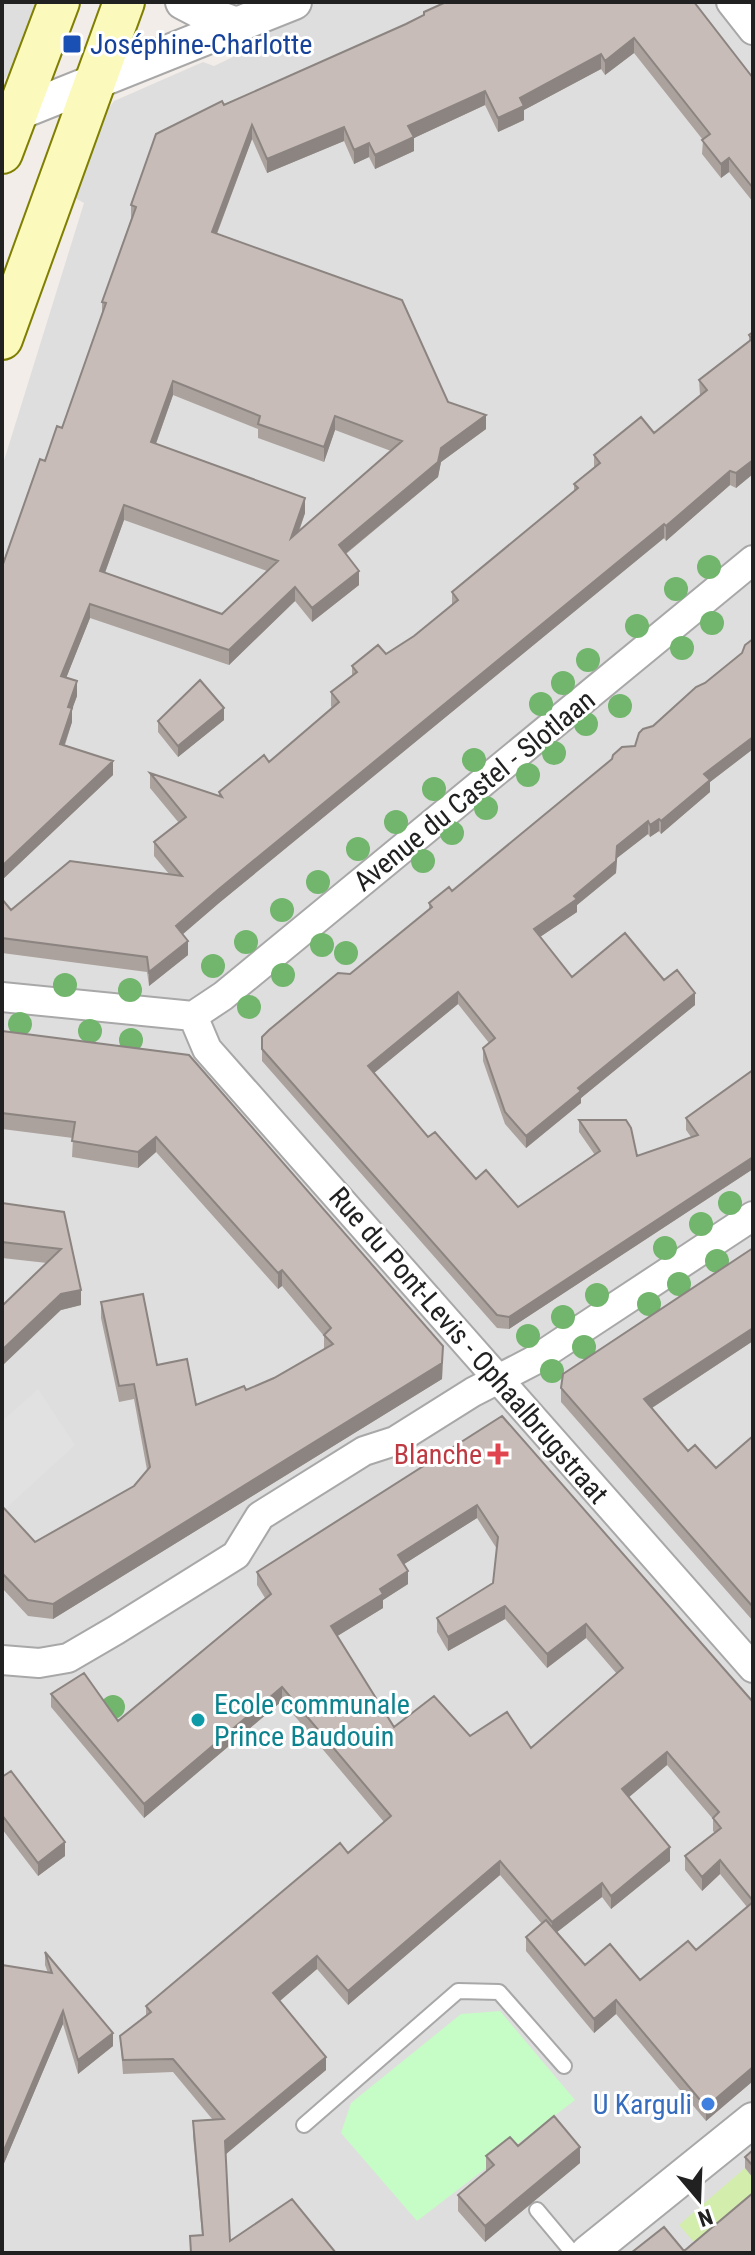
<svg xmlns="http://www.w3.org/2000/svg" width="755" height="2255" viewBox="0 0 755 2255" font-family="'Roboto Condensed',sans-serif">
	<rect width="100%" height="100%" fill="#f2ede8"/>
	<!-- residential -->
	<path fill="#dfdede" d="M2,2H37L13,67L2,83Z
		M212,2H753V2253H2V467L84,203L75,198L109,108L114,101L203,62L214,66L254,47L237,3Z"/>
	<!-- grass -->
	<path fill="#d3edad" d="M745,2168L753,2178V2205L700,2249L679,2225Z"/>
	<!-- park -->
	<path fill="#c6fcc5" d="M500,2011L575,2100L417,2221L341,2133L351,2103L461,2014Z"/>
	<!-- parking -->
	<path fill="#e1e1e1" d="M38,1389L75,1445L2,1512V1421Z"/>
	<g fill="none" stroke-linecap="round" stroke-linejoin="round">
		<!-- service casing -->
		<g stroke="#a8a8a8" stroke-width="18">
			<path id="service" d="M304,2125L458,1991L499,1992L564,2066
				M537,2210L573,2253"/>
		</g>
		<!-- minor casing -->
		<g stroke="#a8a8a8" stroke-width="32">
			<path id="minor" d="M731,2L753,30
				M2,997L193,1016
				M193,1016L207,1049L753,1668
				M193,1016L223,996L753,560
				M2,1660L39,1663L68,1658L116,1630L236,1555L260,1516L364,1451L395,1441L473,1392L533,1361L753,1216"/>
		</g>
		<!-- tertiary casing -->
		<g stroke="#a8a8a8" stroke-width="38">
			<path id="tertiary" d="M183,2L206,14L237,25
				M2,119L294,2
				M588,2253L753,2120"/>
		</g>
		<!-- secondary casing -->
		<g stroke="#7f7f01" stroke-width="44">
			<path id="secondary" d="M2,153L59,2
				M2,339L124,2"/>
		</g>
		<!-- service -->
		<use href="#service" stroke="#fff" stroke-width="14"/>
		<!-- minor -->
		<use href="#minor" stroke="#fff" stroke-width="28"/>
		<!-- tertiary -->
		<use href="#tertiary" stroke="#fff" stroke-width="34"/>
		<!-- secondary -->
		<use href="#secondary" stroke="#fcf9bc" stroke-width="40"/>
	</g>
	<!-- trees -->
	<g fill="#72b56d">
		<circle cx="709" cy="567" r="12"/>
		<circle cx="676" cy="589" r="12"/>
		<circle cx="712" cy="623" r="12"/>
		<circle cx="637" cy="626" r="12"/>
		<circle cx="682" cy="648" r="12"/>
		<circle cx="588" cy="660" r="12"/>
		<circle cx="563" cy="683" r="12"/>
		<circle cx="541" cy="704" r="12"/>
		<circle cx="620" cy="706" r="12"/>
		<circle cx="586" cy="724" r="12"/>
		<circle cx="554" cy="753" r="12"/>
		<circle cx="474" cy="760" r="12"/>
		<circle cx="528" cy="775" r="12"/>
		<circle cx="434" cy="789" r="12"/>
		<circle cx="486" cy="808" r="12"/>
		<circle cx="396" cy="822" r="12"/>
		<circle cx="452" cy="833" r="12"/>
		<circle cx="358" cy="849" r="12"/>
		<circle cx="423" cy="861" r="12"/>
		<circle cx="318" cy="882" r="12"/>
		<circle cx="282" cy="910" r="12"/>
		<circle cx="246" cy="942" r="12"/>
		<circle cx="322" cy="945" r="12"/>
		<circle cx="346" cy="953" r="12"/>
		<circle cx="213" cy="966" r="12"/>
		<circle cx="283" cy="975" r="12"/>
		<circle cx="65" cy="985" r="12"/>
		<circle cx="130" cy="990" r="12"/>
		<circle cx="249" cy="1007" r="12"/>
		<circle cx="20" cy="1024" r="12"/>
		<circle cx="90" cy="1031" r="12"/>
		<circle cx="131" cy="1040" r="12"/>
		<circle cx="730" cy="1203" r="12"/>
		<circle cx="701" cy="1224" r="12"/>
		<circle cx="665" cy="1248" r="12"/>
		<circle cx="717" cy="1261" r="12"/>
		<circle cx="679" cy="1284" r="12"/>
		<circle cx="597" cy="1295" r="12"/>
		<circle cx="649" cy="1304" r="12"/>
		<circle cx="563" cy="1317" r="12"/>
		<circle cx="528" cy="1336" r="12"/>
		<circle cx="584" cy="1347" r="12"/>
		<circle cx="552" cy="1371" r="12"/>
		<circle cx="113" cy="1707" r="12"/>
	</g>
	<!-- wall -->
	<path fill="#aba29d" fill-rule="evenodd" d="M694,2L753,78V202L729,172L721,178L702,154L703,140L634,53L605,75L601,69L524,110V120L498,132L485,105L414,138V151L375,169L369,157L354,164L344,141L267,173L252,139L217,234L486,429L441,462L438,477L346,554L359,585L312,622L295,601L229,665L90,618L66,678L77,696L72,708V722L65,745L113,775L2,880L45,461L62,428L102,316V302L131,219V205L224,105ZM173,395L258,429V438L324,462L335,430L391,451L299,532L305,513L156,444ZM124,520L267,571L222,614L105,573Z
		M753,332V474L736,488L730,485L666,541L664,538L219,903L183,934L188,955L149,986L147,972L2,953V899L11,910L169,874L154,856V842L179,823L150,788V773L219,796V792L269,762L332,708L331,706V692L352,676V666L386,654L414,636L452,605V592L574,491V484L594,468V455L654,433L700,395L699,380L749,341V335Z
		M753,639V749L710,782V792L661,834L659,831L650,837L648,834L617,858L616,873L577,905V912L540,937L572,977L664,980L695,1005L581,1098V1103L526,1148L505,1124L483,1061V1048L489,1043L458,1004L374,1073L428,1137L476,1179L518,1207L595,1155L579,1132V1120L637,1156L691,1137L686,1130V1118L753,1070V1169L509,1329L497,1328L262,1061V1037L350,974L429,910V903L452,891L635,746L653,726L742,653Z
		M224,720L178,757L158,732V721Z
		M2,1031L189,1055L443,1362L442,1379L53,1619L28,1616L2,1588V1506L35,1542L134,1486L147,1470L134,1399L119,1402L101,1318V1302L157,1365L196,1405L246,1390L274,1378L324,1349V1336L282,1286L278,1289L156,1152L138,1168L72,1157L73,1138L2,1129Z
		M2,1203L64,1212L81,1305L61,1310L47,1263L2,1258Z
		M753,1341L652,1408L688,1451L716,1468L753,1436V1621L561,1402V1388Z
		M502,1416L753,1702V2081L706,2121L616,2014L594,2033L526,1951V1937L542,1924L500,1875L348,2005L317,1969L279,2001L326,2070L225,2154L230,2241L336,2253H190V2236L202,2235L193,2135V2121L213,2120L173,2072L123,2074L120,2036L146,2016V2006L348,1853L384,1822L282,1701L144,1818L51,1707V1694L118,1721L265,1598L257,1585V1572ZM477,1518L497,1549L493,1583L437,1618V1632L448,1651L505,1619L547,1668L586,1638L617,1674L531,1748L470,1736L394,1727L337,1636L383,1608V1600L408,1584L404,1564ZM667,1765L713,1819V1831L715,1833L685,1856V1870L702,1891L720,1874L747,1907L696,1950L640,1980L585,1965L557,1932L602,1897L611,1909L670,1861L629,1797Z
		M2,1777L65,1856L38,1876L2,1829Z
		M45,1952L113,2046L78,2074L63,2024L2,2168V1965L48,1973L45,1965Z
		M753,2150V2178L745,2168V2157Z
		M486,2156L580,2163L485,2242L458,2211V2195L486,2172Z"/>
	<!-- shaded-wall -->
	<path fill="#8b8480" d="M634,38V53L605,75V61Z
		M601,54V69L524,110V120L498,132V118L520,98Z
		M485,91V105L414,138V151L375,169V155L408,126Z
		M252,125V139L212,246V232Z
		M344,127V141L267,173V159Z
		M369,143V157L354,164V150Z
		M729,158V172L721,178V164Z
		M173,381V395L151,457V442Z
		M486,415V429L441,462L438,477L339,559V545L441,448Z
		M335,416V430L324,462V447Z
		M753,460V474L736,488V473Z
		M730,471V485L666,541V526Z
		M305,498V513L291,552V538Z
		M124,505V520L100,586V571Z
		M664,524V538L219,903L176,940V926L219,889Z
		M359,571V585L312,622V608Z
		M295,587V601L229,665V650Z
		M90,604V618L61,691V676Z
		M77,681V696L68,721V707Z
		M72,708V722L60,758V744Z
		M224,708V720L178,757V746Z
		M753,737V749L710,782V792L661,834V821L704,774Z
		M113,761V775L2,880V866Z
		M659,819V831L650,837V825Z
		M648,821V834L617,858L616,873L577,905V912L534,941V929L617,846Z
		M188,941V955L149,986V972Z
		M458,992V1004L368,1078V1066Z
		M695,993V1005L581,1098V1103L526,1148V1136L578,1088Z
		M156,1137V1152L138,1168V1152Z
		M753,1157V1169L509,1329V1317Z
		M282,1270V1286L278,1289V1273Z
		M81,1290V1305L61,1310L2,1366V1350L61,1294Z
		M753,1328V1341L644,1413V1399Z
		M443,1346L442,1379L53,1619V1604Z
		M477,1505V1518L398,1568V1555Z
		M408,1571V1584L383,1600V1608L331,1640V1626L380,1589Z
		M505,1606V1619L448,1651V1637Z
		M586,1624V1638L547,1668V1654Z
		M282,1687V1701L144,1818V1804Z
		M667,1752V1765L622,1803V1789Z
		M65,1842V1856L38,1876V1863Z
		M670,1847V1861L611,1909V1896Z
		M720,1860V1874L702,1891V1877Z
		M500,1861V1875L348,2005V1991Z
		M602,1883V1897L552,1936V1922Z
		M317,1956V1969L273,2007V1993Z
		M616,2000V2014L594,2033V2019Z
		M63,2011V2024L2,2168V2155Z
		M113,2033V2046L78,2074V2060Z
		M326,2057V2070L225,2155V2141Z
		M753,2067V2081L706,2121V2107Z
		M580,2147V2163L485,2242V2226Z"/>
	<!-- building -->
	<path fill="#c7bcb7" stroke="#8b8480" stroke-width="2" fill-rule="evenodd" d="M446,2H694L753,78V188L729,158L721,164L702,140L710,134L634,38L605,61L601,54L520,98L524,106L498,118L485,91L408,126L414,137L375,155L369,143L354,150L344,127L267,159L252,125L212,232L402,300L448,402L486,415L441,448L438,462L339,545L359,571L312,608L295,587L229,650L90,604L61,676L77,681L68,707L72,708L60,744L113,761L2,866V567L40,459L45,461L57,426L62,428L106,303L102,302L136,207L131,205L156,134L222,101L224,105L406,24L424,15V12ZM173,381L260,416L258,424L324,447L335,416L402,441L291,538L305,498L151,442ZM124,505L278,561L222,614L100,571Z
		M753,332V460L736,473L730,471L666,526L664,524L219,889L176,926L188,941L149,972L147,957L2,938V899L11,910L70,861L182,876L154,842L186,817L150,773L222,797L219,792L264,755L269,762L339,702L331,692L357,672L352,666L378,645L386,654L414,636L458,600L452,592L578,488L574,484L600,463L594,455L641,417L654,433L707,390L699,380L752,339L749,335Z
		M753,639V737L704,774L710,780L661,821L659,819L650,825L648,821L617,846L616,861L574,896L577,899L534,929L572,977L625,933L664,980L677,970L695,993L578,1088L581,1091L526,1136L505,1112L483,1048L495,1038L458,992L368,1066L428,1137L435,1132L476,1179L486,1170L518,1207L600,1151L579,1120H626L631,1128L637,1156L698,1135L686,1118L753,1070V1157L509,1317L497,1315L262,1049V1037L269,1030L338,973L350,974L432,907L429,903L449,887L452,891L612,759L613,755L622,747L635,746L639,733L643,729L653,726L696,687L705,683L742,653L745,645Z
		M200,680L224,708L178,746L158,721Z
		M2,1031L189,1055L443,1346L442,1363L53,1604L28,1600L2,1573V1506L35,1542L134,1486L150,1467L134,1384L119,1386L101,1302L143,1294L157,1365L187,1359L196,1405L244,1386L246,1390L274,1378L333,1344L324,1335L331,1328L282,1270L278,1273L156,1137L138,1152L72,1141L75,1122L2,1113Z
		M2,1203L64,1212L81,1290L61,1294L2,1350V1306L61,1249L2,1242Z
		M753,1248V1328L644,1399L688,1451L695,1445L716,1468L753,1436V1607L561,1388L563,1374Z
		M502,1416L753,1702V1901L720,1860L702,1877L685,1856L721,1828L713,1818L719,1812L667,1752L622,1789L670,1847L611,1896L602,1883L552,1922L500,1861L348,1991L317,1956L273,1993L326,2057L225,2141L230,2241L292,2199L336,2253H191L190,2236L203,2235L193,2121L224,2119L173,2059L123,2060L120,2036L151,2012L146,2006L340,1843L348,1853L391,1816L282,1687L144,1804L51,1694L84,1673L118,1721L271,1594L257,1572ZM477,1505L498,1537L493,1583L437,1618L448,1637L505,1606L547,1654L586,1624L623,1668L531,1748L507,1712L470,1736L434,1696L394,1727L331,1626L383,1594L380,1589L408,1571L398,1555Z
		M11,1771L65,1842L38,1863L2,1815V1777Z
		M753,1902V2067L706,2107L616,2000L594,2019L526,1937L546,1920L585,1965L610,1944L640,1980L688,1941L696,1950Z
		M45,1952L113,2033L78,2060L63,2011L2,2155V1965L52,1973Z
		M554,2116L580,2147L485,2226L458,2195L494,2165L486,2156L510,2137L518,2146Z
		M753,2150V2166L745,2157Z
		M753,2193V2253H631L664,2227L684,2251Z"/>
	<!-- markers -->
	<rect fill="#1a4fb4" stroke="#fff" stroke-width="3" x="62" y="34" width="20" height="20" rx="4"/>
	<path fill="#e0444e" stroke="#fff" stroke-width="3" d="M494 1442h8v8h8v8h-8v8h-8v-8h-8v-8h8z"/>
	<circle fill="#0f9aa8" stroke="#fff" stroke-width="3" cx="198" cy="1720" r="8"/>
	<circle fill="#3f7fe0" stroke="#fff" stroke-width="3" cx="708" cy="2104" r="8"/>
	<g text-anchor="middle" stroke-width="6" stroke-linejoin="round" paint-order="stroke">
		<!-- transit labels -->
		<g font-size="28" fill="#164399" stroke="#fff" text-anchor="start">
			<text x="90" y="54">Joséphine-Charlotte</text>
		</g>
		<!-- street labels -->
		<g font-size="28" fill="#212121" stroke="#fff">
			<text transform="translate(474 790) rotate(-39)" y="10">Avenue du Castel - Slotlaan</text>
			<text transform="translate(469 1345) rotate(49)" y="10">Rue du Pont-Levis - Ophaalbrugstraat</text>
		</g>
		<!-- health labels -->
		<g font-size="28" fill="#be3a42" stroke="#fff" text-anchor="end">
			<text x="482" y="1464">Blanche</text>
		</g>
		<!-- culture labels -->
		<g font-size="28" fill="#0d838f" stroke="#fff" text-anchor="start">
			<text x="214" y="1714">Ecole communale<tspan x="214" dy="32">Prince Baudouin</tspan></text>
		</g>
		<!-- shop labels -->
		<g font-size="28" fill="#366cbe" stroke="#fff" text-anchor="end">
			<text x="692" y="2114">U Karguli</text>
		</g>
	</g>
	<!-- border -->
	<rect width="755" height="2255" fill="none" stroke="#212121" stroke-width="8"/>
	<!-- north arrow -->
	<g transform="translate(699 2199) rotate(161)" stroke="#ffffff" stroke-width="6" paint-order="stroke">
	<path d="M0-6L14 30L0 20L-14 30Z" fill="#212121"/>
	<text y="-12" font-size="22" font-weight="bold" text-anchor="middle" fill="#212121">N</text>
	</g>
</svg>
